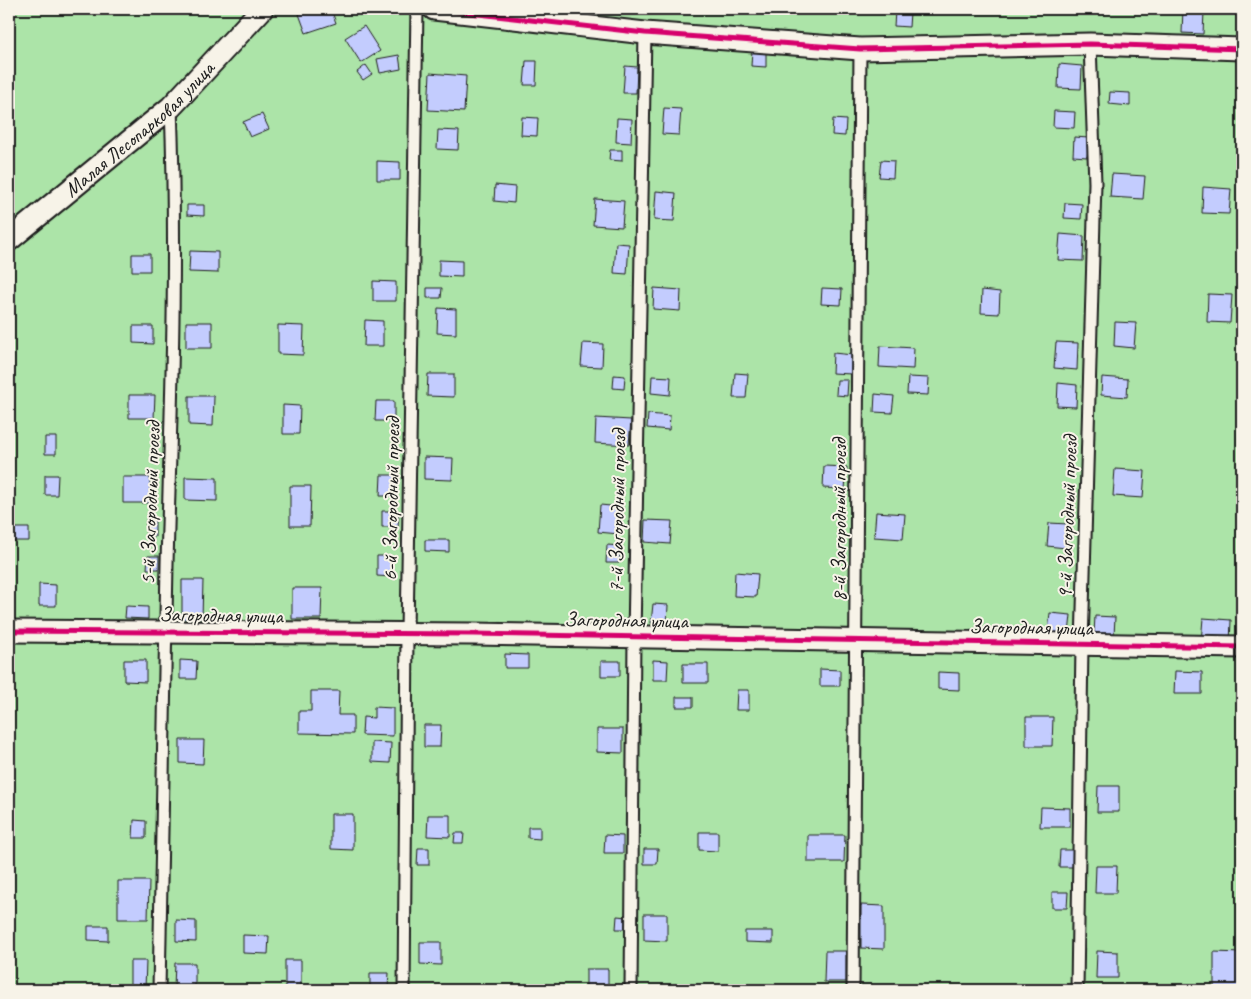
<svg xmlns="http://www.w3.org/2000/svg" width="1251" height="999" viewBox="0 0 1251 999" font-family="Caveat,sans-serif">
	<rect width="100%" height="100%" fill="#edebec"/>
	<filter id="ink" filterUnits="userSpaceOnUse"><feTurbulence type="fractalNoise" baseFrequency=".02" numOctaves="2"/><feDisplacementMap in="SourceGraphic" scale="10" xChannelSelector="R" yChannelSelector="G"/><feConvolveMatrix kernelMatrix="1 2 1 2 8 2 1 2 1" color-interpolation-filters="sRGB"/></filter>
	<g filter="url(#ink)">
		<!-- green -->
		<path fill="#ace4a8" stroke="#648062" d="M9,9H1242V990H9Z"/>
		<!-- building -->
		<path fill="#c3ccfe" stroke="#1c1c1c" d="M313,9H331L336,23L306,33L299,14Z
			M1183,9L1204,11L1203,34L1182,33Z
			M895,11L910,12L909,27L894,26Z
			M364,26L380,51L361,63L345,38Z
			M752,50L766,51V67L751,66Z
			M399,55L401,69L380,73L377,59Z
			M526,61H537L536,85H524Z
			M1059,64L1082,66L1081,89L1058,88Z
			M366,65L372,74L363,80L357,72Z
			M625,66L637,67L636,93H623Z
			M430,73L466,76L464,112L428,110Z
			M1110,92L1130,93V106L1109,104Z
			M664,108L681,109L679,135L662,134Z
			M1054,111L1075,112L1074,128L1053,127Z
			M262,114L269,129L250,137L243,122Z
			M522,117L538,118L537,136L521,135Z
			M617,118L632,119L631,143L616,142Z
			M833,119L846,120L845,136L832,135Z
			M438,130L459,131L458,150L437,149Z
			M1074,137L1089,138L1087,157L1073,156Z
			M610,150H622V161L609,160Z
			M881,160L894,161L893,178L879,177Z
			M377,161L400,162V180H377Z
			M1112,174L1145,176L1143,199L1110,197Z
			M495,185L515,187L514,203L494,201Z
			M1203,187L1231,189L1229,214L1202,213Z
			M656,191L676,193L674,221L654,220Z
			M595,199L624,201L622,227L593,225Z
			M1065,203L1082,204L1081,219L1064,218Z
			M187,205H204V216L187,215Z
			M1060,234L1084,236L1083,261L1058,260Z
			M616,243L629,244L627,274L614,273Z
			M190,251L218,252V273L189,272Z
			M132,254H150V271H132Z
			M439,260L462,261V277L439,276Z
			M373,281L396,282V301H373Z
			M427,288H442L441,298H427Z
			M654,288L681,290L680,311L653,309Z
			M822,288L842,289L841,305L821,304Z
			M982,290L1000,292L999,314L981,313Z
			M1208,294L1232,295L1230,323L1207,322Z
			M438,308L456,309V334L437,333Z
			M365,320L383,321V346H364Z
			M186,322H212V348H186Z
			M1115,322L1136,323L1134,348L1114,346Z
			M278,325L304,326L303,355L278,354Z
			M133,326H153V344L133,343Z
			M1056,342L1078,343L1077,370L1054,368Z
			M583,343L603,344L602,367L581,366Z
			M880,346L914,348L913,369L879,367Z
			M833,353L853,355L852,374L832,373Z
			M735,373L748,374L746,398H733Z
			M428,374H454V397L427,396Z
			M614,375L625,376L624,389L613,388Z
			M652,376L671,377L670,395L651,393Z
			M908,377L929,378L928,395L907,394Z
			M1102,377L1128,379L1127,397L1101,395Z
			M837,380H848L847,396L836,395Z
			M1058,383L1077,385L1076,407L1057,406Z
			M875,394L894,396L892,413L874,412Z
			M129,395H155L154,418H129Z
			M189,396H214L213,426L189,425Z
			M376,401H394V421H375Z
			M283,405L300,406L299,434H283Z
			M648,414L670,416L669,430L647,428Z
			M596,418L631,420L629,445L595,443Z
			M45,437H56V454H45Z
			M424,457L453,458L452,480L424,479Z
			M824,466L847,467L845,489L823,488Z
			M1115,469L1145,471L1143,498L1113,496Z
			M45,475H58L57,495H45Z
			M381,475H396V496H380Z
			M123,477H150V503H123Z
			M185,477L217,478V501L185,500Z
			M290,486H311L310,526H290Z
			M600,505L621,507L619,534L598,532Z
			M382,511H399L398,527H382Z
			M876,512L905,514L903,539L874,537Z
			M146,520H155V537H146Z
			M645,520L672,521L670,544L644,542Z
			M1049,523L1068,524L1066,548L1047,546Z
			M9,528H29V541H9Z
			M425,540H449V552L425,551Z
			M607,545L621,546L619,563H606Z
			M148,556H159V569H147Z
			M377,556H392V577L377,576Z
			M735,572L758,574L756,597L734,596Z
			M182,580H203L202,619H182Z
			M39,584L56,585V606H39Z
			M292,588H322L321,619H292Z
			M653,604L668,605L667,624L651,623Z
			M126,606L148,607V619L125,618Z
			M1050,613L1071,615L1069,634L1048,632Z
			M1095,616L1115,617L1114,635L1094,634Z
			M1203,618L1231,620L1230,644L1201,642Z
			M505,654L528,655V668H505Z
			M124,660H146V682L124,681Z
			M180,660L197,661L196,679H180Z
			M653,660L668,661L667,680H653Z
			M601,661H620V676H601Z
			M683,664H708V683H683Z
			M820,669L840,670V686H820Z
			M1175,671L1202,672V694H1174Z
			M938,672L959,673V690L938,689Z
			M737,690H749V710H736Z
			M311,691H339L338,715H353V734L299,733V711H311Z
			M676,697H693V707H676Z
			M374,707L393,708V736L362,735L363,717L374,718Z
			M1026,717H1053L1052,746H1026Z
			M424,725H441L440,747H424Z
			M597,729H623V753L597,752Z
			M180,740H204L203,764L180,763Z
			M372,742L391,743L390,763L372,762Z
			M1098,786H1119V812H1097Z
			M1041,807L1070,808V827H1040Z
			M331,814H353V850L331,849Z
			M428,815H450V837L427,836Z
			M134,820L146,821V838H133Z
			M528,827H540V839L528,838Z
			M699,832H718V851L699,850Z
			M455,833H464L463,843H454Z
			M605,835L623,836V853H604Z
			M808,835H845L844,862H808Z
			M418,848H429V865H417Z
			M644,849H658L657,864H644Z
			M1060,850H1076V867H1059Z
			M1096,866H1117L1116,893H1095Z
			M118,881H149L148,919H118Z
			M1052,892H1068L1067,908H1052Z
			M861,905L884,906V949L861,948Z
			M644,914H667V941L644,940Z
			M617,916L627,917V929H616Z
			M176,920L196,921V942L176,941Z
			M88,926H108V941L88,940Z
			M745,931H773V943L745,942Z
			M243,935L269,936L268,954L243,953Z
			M420,942H441V965L420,964Z
			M825,951H846V982H824Z
			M1097,951L1118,952V978H1096Z
			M1214,952L1242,953V990H1214Z
			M285,960H301V990H285Z
			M130,961H146L145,989H130Z
			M175,963H195V987H174Z
			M586,969H608V990L586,989Z
			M370,973H389L388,987H370Z"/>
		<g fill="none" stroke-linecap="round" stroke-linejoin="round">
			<!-- lane casing -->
			<g stroke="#1c1c1c" stroke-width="15">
				<path id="lane" d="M159,990C161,848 163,706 167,564C171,411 177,259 171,107
					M404,990L407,633L417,9
					M631,990L634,637L645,33
					M853,990L860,49
					M1077,990L1082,645L1095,183L1090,44"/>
			</g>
			<!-- street casing -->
			<g stroke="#1c1c1c" stroke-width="25">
				<g id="street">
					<path d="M434,9L645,33L860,49L1090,44L1242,49"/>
					<path id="s1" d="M9,240L171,107L262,9"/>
					<path d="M9,631L474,634L1242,647"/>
				</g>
			</g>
			<!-- lane -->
			<use href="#lane" stroke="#f7f3e8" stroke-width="11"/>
			<!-- street -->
			<use href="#street" stroke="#f7f3e8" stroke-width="21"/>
			<!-- cycleway casing -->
			<g stroke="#f7f3e8" stroke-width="8">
				<path id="cycleway" d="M434,9L645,33L860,49L1090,44L1242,49
					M9,631L474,634L1242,647"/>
			</g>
			<!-- cycleway -->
			<use href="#cycleway" stroke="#d6006c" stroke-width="5"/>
		</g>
	</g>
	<g text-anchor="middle" stroke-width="4" stroke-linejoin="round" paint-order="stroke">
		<!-- street labels -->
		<g font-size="21" fill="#1c1c1c" stroke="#f7f3e8">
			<text dy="7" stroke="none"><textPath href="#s1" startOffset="171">Малая Лесопарковая улица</textPath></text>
			<text transform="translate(391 499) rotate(-89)" y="7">6-й Загородный проезд</text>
			<text transform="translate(150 503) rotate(-88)" y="7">5-й Загородный проезд</text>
			<text transform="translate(617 511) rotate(-89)" y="7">7-й Загородный проезд</text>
			<text transform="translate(1067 517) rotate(-88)" y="7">9-й Загородный проезд</text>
			<text transform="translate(839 520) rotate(-90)" y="7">8-й Загородный проезд</text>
			<text transform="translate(221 615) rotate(1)" y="7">Загородная улица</text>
			<text transform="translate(626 620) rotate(1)" y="7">Загородная улица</text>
			<text transform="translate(1031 627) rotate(1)" y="7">Загородная улица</text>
		</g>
	</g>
	<!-- margin -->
	<rect width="1251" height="999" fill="none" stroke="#f7f3e8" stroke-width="30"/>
	<rect x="15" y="15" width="1221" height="969" fill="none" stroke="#1c1c1c" stroke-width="2" filter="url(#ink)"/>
</svg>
